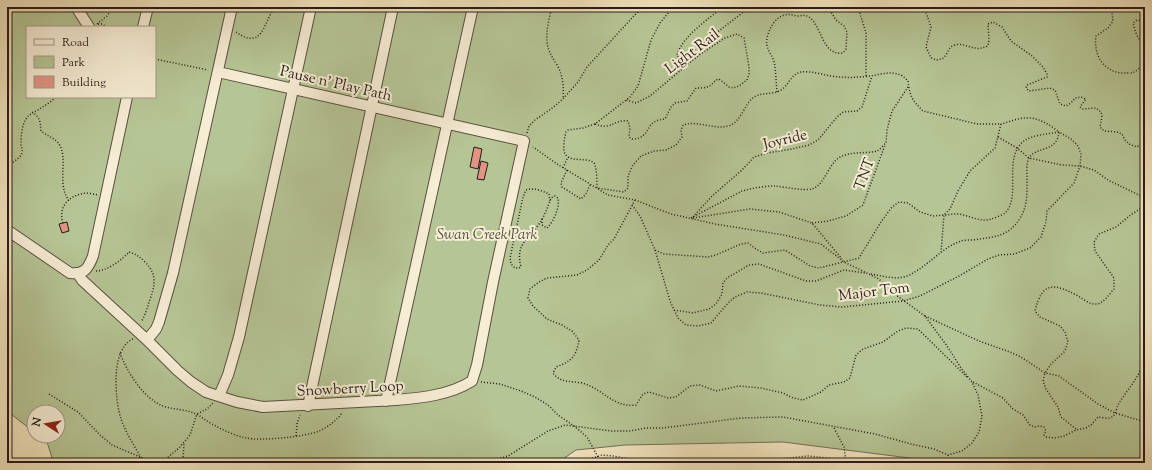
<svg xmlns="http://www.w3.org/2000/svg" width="1152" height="470" viewBox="0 0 1152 470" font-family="'Sorts Mill Goudy',serif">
	<rect width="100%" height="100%" fill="#f1e3be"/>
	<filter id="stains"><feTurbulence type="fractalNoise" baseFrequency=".005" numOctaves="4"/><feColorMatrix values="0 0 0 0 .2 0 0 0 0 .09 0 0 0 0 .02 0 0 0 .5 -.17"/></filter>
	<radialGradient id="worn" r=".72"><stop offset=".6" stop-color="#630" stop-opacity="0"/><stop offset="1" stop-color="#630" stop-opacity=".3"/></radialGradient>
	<!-- green -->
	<path fill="#b6c595" stroke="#6f7056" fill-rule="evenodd" d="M7,7H1145V463H949L783,442L625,445L576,450L557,463H57L53,461L47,442L39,436H58V412H34V432L7,411ZM27,27H155V97H27Z
		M604,458L627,463H588Z
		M815,459L833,463H776Z"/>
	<!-- building -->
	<path fill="#e29484" stroke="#281c18" d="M474,147L482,149L478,169L470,167Z
		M481,161L488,163L484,180L477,179Z
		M67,222L69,231L62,233L59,224Z"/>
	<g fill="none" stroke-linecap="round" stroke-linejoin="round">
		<!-- minor casing -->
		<g stroke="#5a4e42" stroke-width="12">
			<path id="minor" d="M76,7L89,27
				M143,27L148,7
				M7,230L70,273C84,275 88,269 93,256L127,97
				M78,274L82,280L147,340L178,371L191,382L206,392L237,402L263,407L396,400C421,398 450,395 472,381L477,365L493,282L524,141L218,72
				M147,340L156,329L159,322L173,273L232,7
				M219,396L228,375L239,337L311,7
				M386,401L473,7
				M308,406L393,7"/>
		</g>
		<!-- path -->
		<path stroke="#281c18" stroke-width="1.5" stroke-dasharray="1 2" stroke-linecap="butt" d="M552,7C549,18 546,31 547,42C548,51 552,57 557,65C563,75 564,87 563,99
			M723,7C708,19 682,37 677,55L679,59L685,57L750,7
			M858,7L866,33V76
			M924,7L931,27L926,47L931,58L936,60C938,60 940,59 942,59C948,55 948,46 955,45C962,43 968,47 975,48C979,49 983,48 988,46L989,40L988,24L993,22L1002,27L1011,41L1032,56L1043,67L1047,74V77L1027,85L1026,88L1029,91L1050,88L1055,90L1060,104L1066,106L1071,103L1075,98L1081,97L1086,99L1080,107L1083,109L1096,108L1101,112L1102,116L1100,127L1104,131L1117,132L1122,134L1125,140L1129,144L1137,147L1145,140
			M1106,7L1112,13L1113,21L1108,28L1096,36C1093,56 1105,74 1126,73C1127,73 1131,73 1132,73C1137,71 1142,66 1145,63
			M1140,7L1145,17
			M1145,19L1142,21L1137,20L1133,23C1135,31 1138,41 1145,45
			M97,24L107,16L113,7
			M98,24H102L107,27
			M236,32C263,51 263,23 275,7
			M155,59L208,70
			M777,92C776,82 776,71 774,61C771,53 765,48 767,38C769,29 775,17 785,15C789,14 793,15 797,16C801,16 804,14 809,17C822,26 822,56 843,53L846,49L847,32L844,26L836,20L831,12L829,7
			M32,112C41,118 40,122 41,131C47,136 55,138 59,144C69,160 56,182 69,201
			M595,124C612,131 613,119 628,121L630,128L629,137L632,139C635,139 637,139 639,138C651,133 646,120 665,119L671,107L675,103L687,101L696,88C700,88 704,88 707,87C712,86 714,80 719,79L729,87L733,88L739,86L747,80L749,74V67L744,38L737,34L725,38L699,55L650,96L636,103L626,100
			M527,133L529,126L535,120L551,109L563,99L578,82L587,67L642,7
			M998,137L1017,148L1029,158L1062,165L1080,166L1094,170L1108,180L1145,198
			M563,168L568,157
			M567,170L561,183L562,187L581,199L586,194L590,185
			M7,187C14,179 8,177 9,169C9,162 20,160 22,153C23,149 21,147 21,143C21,136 22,125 26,119C29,114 33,113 38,110C44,106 51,102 56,97
			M635,200L614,239L608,245L599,260L587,270L577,275L547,278L539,282L530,289L528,298L533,306L547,319L562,325L572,331L579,340C576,357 572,361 556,367L553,373C560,383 571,381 582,383C602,388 613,408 636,405L643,394L649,392L668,398L676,397L690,386L700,385L716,391L739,386L761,388L783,393L793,398L803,400L821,392L829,385L844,382L850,378L856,355L863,349L883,342L898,331L906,328L918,329L967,377
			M632,205L640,216L655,250L664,254L708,257L716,255L741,244L748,243L756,249L763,253L785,250L810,266L819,268L859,258L881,222L892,207L899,202L908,203L920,212L933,216L944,215L950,209L958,191L970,171L995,148L1001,124H977L923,111C912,100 910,97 908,81C906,79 904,77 901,75C891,71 881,74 871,76C861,77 850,78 840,77C829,77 811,70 801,72C791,74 789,85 781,90C773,95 762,92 754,97C744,104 741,123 728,126C713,130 698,120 683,125L681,130L682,137L676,145L666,150L654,151L641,156L633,165L628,176V188L624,192L597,188C597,183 597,167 594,163C586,155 561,167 564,144C564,140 565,136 566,132L568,130L583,128L595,124L630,97L638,86L651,40L660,23L673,7
			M693,217L711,197L742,170L754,157L767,153L792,149L809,145L818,140L837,117L843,112L857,111L862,107L872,76
			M691,218L742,191C752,188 765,186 775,186C785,187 803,191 812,189C825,185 828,164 840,157C851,151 866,154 877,151C880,150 883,145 886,143L887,130L892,111L908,87
			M693,218L750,209L779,212L812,223L842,259
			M542,219V225L547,228C554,221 560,207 558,198L555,196L551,198L550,201C547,209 544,217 539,224C528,240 515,244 521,267L519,268H515L511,264L510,258L523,197L526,190C534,187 542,191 549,194L550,201
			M63,223C58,209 67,197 81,194C86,192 93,194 98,195
			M812,223L828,221L846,216L863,205L885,145
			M655,250L670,301L678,318L686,325L698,326L711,323L728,303L735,297L747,292L761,293L820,305L842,307L903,301L920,296L959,276L988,259L999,255L1014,254L1030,248L1041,237L1046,222L1047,211L1074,183L1080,166L1081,154L1078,146L1071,139L1059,132C1048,134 1032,135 1024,141C1002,158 1022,197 1005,213C1002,215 995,218 991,219C979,223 968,214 956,214C952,214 948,215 944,215L941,252
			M96,271C107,271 122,260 129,252C136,254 140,257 145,262C158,275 155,286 149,302C147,309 145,316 141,322
			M871,274C883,276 896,280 907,276C911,275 914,272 918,270C932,261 944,247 961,241C964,240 969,240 973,240C993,237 1009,237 1020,218C1028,206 1027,191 1027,176C1027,171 1026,164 1029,158C1036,146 1057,153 1059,132C1050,125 1038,117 1026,118C1018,118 1009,122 1001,124
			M674,310L693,313L709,309L716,304L722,294L723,283L727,278L749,265L759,264L806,281H816L844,270L865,273
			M925,316L979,341L1010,352L1021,357L1045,373L1059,376L1098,404L1115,413L1145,422
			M133,339C110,349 115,400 121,419C126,433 134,445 141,458
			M120,353C127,372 144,399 163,406C174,410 186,409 196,414C199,415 201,417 204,419C216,427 232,435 246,438C260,441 305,437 319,431C328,427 336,421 342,413
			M481,382L500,384L521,391L535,397L548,405L558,415L574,426L587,437L598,457
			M973,382L1003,398L1013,409L1023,415L1030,425L1035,427L1039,426L1044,427L1046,431L1044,435L1046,437L1056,438L1064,436L1076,430L1086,428L1091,425L1098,417C1101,417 1107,419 1110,418C1116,416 1116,409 1118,405C1124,394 1133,385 1139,373C1141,369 1143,364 1145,359
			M49,394L78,412L100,435L112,445L147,460L158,463
			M834,428L844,447L846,462
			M1076,429L1061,417L1058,407L1046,389L1043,381L1045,373L1051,364L1065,351L1068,342L1065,332L1060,326L1040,317L1035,311C1042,281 1054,283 1078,296C1083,299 1089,304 1095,304C1103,305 1109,294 1114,289V278L1095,251L1094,242L1099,234L1116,227L1132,214L1140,209L1145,207
			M296,436L297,424L300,415
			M948,455L949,463
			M161,463L179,448L190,435L197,414L207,409L213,403
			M184,463L183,460L184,443
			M426,463L448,460L472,463L494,460L508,456L548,431L565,425L612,431H629L646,428H663L741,418L783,417L875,434L911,444L934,449L948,455L962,451L972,443L979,432L982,416L978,395L972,382L961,368L947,346L925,316L889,290L879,279L844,262L821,244L784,235L715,224L671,214L635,200L608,195L557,164L533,147
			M578,463L602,455L613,456L652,463
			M742,463L808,456L827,458L852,463"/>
		<!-- minor -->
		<use href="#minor" stroke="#f6edd5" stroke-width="10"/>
	</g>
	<g text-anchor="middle" stroke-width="4" stroke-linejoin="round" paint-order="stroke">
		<!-- street labels -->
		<g font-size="15" fill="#281c18" stroke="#f6edd5">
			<text transform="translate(692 51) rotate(-37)" y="5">Light Rail</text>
			<text transform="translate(336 83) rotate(13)" y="5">Pause n' Play Path</text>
			<text transform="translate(785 139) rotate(-14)" y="5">Joyride</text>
			<text transform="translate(864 174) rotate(-70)" y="5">TNT</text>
			<text transform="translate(874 291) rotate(-7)" y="5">Major Tom</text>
			<text transform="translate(350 388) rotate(-3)" y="5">Snowberry Loop</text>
		</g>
		<!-- park labels -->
		<g font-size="15" font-style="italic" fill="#534f3e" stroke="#f6edd5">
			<text x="487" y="239">Swan Creek Park</text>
		</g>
	</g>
	<!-- margin -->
	<rect width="1152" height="470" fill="none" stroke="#f1e3be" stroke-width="24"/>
	<rect x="8" y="8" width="1136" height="454" fill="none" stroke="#281c18" stroke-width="2"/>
	<rect x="12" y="12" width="1128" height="446" fill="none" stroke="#281c18"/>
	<!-- legend -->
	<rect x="26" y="26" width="130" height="72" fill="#f6edd5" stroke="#a49989"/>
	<rect x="34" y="39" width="20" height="6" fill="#f6edd5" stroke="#a49989"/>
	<text x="62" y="46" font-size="12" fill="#281c18">Road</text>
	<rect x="34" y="56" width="20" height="12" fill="#b6c595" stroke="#a49989"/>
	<text x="62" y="66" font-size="12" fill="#281c18">Park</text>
	<rect x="34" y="76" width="20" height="12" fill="#e29484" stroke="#a49989"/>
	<text x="62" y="86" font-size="12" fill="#281c18">Building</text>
	<!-- north arrow -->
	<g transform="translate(46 424) rotate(282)"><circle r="19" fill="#f6edd5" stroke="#a49989"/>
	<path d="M0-3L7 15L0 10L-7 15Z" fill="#8f2418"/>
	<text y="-6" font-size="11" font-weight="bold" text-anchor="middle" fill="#281c18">N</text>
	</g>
	<rect width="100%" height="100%" filter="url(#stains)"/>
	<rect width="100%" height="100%" fill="url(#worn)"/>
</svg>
